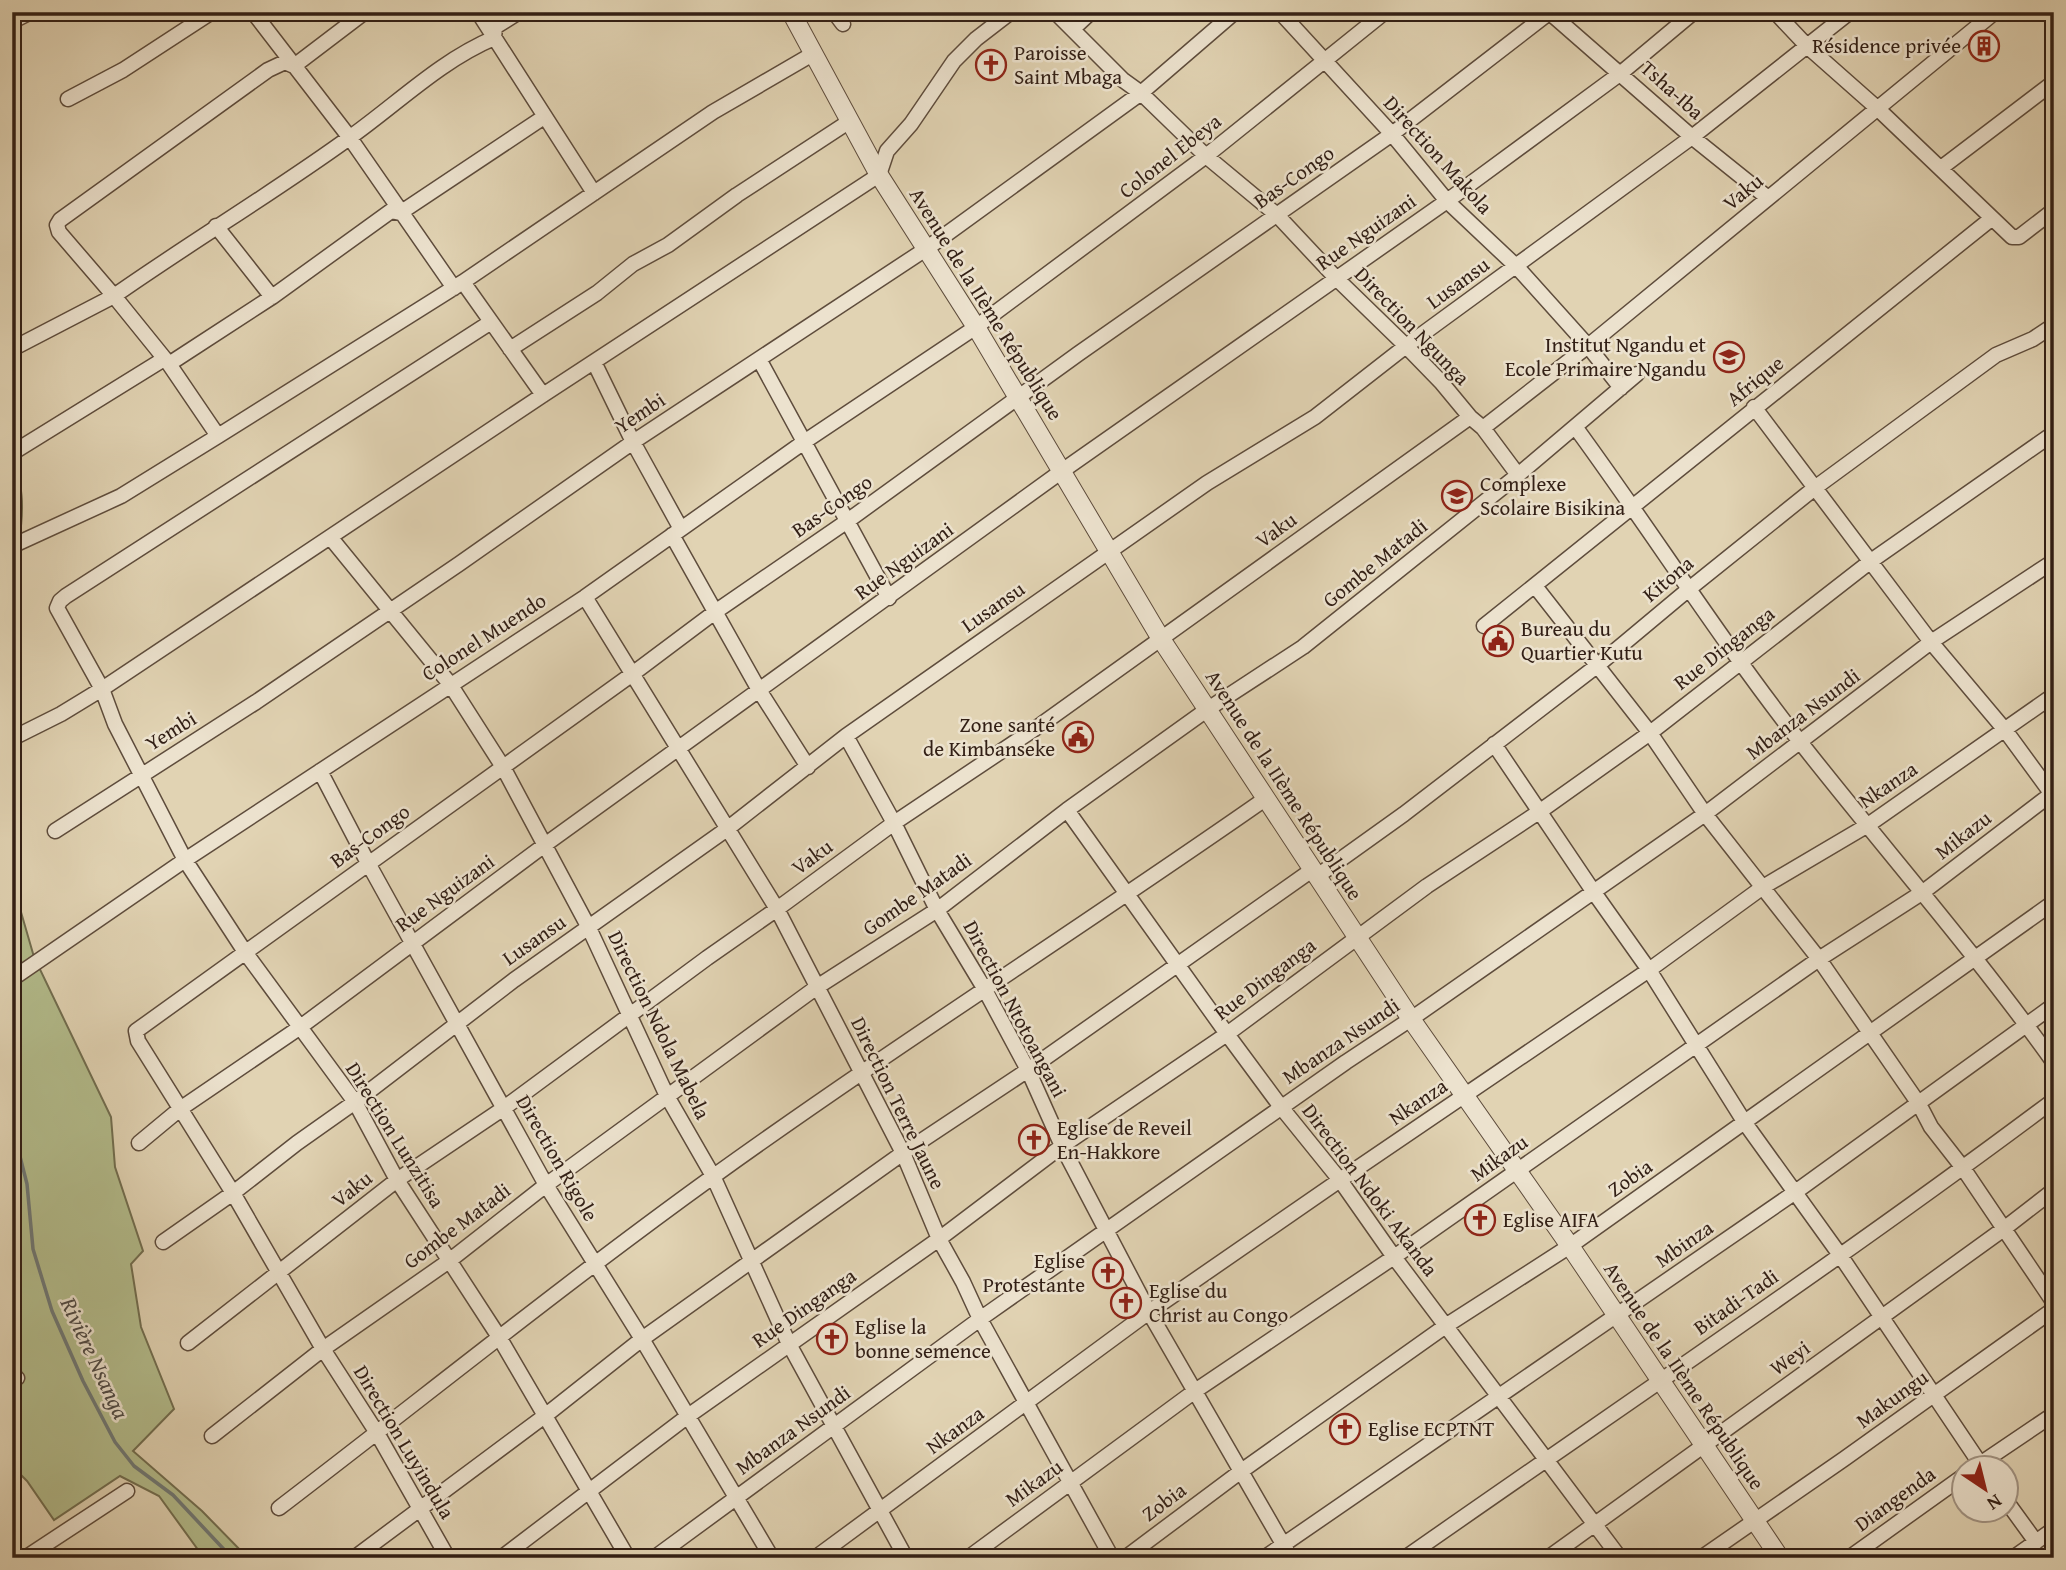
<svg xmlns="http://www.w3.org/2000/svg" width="2066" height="1570" viewBox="0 0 2066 1570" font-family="'Gentium Book Plus',serif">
	<rect width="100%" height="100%" fill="#e1d3b3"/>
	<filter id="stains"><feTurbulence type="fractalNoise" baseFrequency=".00286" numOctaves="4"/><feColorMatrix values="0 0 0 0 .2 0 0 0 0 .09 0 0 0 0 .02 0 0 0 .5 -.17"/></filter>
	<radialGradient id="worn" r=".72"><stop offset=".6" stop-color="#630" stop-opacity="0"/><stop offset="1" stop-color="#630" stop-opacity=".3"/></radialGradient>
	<!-- green -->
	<path fill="#b3bc8c" stroke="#726e50" stroke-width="2" d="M12,450C22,487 25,503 19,541L12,545Z
		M12,881L34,957L111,1117L115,1167L143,1251L131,1264L141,1327L174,1409L133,1451L202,1511L248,1558H204L159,1496L120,1476L54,1520L27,1481L12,1466Z"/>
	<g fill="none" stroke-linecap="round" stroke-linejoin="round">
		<!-- stream -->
		<path stroke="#707976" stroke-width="3.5" d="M12,1125L27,1184L33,1249L52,1311L83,1381L115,1442L134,1466L173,1495L232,1558"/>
		<!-- minor casing -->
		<g stroke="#5e4c3c" stroke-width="17">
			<path id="minor" d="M253,12L350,138L454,288
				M478,12L594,193
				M834,12L843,24
				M1055,12L1123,80L1141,93L1206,156L1277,215L1336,278L1406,346L1441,382L1470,417L1483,428L1518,475
				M1280,12L1392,134L1447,201L1517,267L1588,346L1621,388
				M1549,12L1692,137L1768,198
				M1775,12L1808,47L1877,108L2012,237H2019L2054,210
				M15,20L31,12
				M1073,29L1091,12
				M68,99L123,70L212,12
				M1941,168L2054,82
				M216,226L272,297
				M463,282L543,395
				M491,322L66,596L60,601L57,608L102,689L115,724L185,860L245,952L355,1102L397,1180L499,1337L628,1558
				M12,349L114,296L59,232L57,225L60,220L268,70L285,62L294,66L365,12
				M510,349L597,293L633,264L668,245L737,195L850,121
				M759,359L889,598
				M594,362L633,442L681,529
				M169,364L272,297L391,211L400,213L544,117
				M1754,407L1931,642L2005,730L2054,797
				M1483,428L1588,346L1995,12
				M1576,428C1652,532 1721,641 1801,743C1885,850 1975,952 2054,1063
				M218,436L169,364L114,296C191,242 273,193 349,138C397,104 440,61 494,38L495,27L519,12
				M17,450L164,359
				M672,535L759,690L808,767
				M330,537L450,684L503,767L589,928L667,1096L713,1176L789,1344L906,1558
				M12,546L121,496L218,436L463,282L713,112L811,55V49
				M1535,586L1650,733L1705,814L1819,959L1919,1104L1931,1127L1963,1168L2054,1303
				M585,597L777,909L903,1153L939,1239L963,1282L980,1319L1112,1558
				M1484,626L1991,219
				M846,736L894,823L937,910L984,988L1028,1070L1062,1146L1149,1312L1291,1558
				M15,737L61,714L102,689L543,395L879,175L887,151L911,124L954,61L976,39L1011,12
				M1494,744L1593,891L1649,970L1745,1123L1840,1255L1983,1468
				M320,771L368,863L546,1185L642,1339L772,1558
				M1067,810L1227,1034L1281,1107L1340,1180L1394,1257L1620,1558
				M55,831L256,702L459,564L633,442L926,249L1141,93L1235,12
				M1316,877L1404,814L1598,665L1689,589L1816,487L1996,355L2033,339L2054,325
				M12,979L185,860L585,597L804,442L976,327L1206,156L1385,12
				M139,1143L180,1109L299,1028L546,844L1062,471L1447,201L1621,73L1694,12
				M163,1242L233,1193L297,1143L355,1102L514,980L727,829L846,736L1207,483L1315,417L1406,346L1692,137L1850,12
				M188,1343L397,1180L504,1108L707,958L777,909L894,823L1042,724L1470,417
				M12,1381L17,1378
				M212,1436L323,1349L449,1261L546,1185L817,987L937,910L1067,810L1208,709L1303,647L1518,475L1637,374
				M1974,1468L2054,1414
				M2007,1502L2036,1542
				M279,1508C423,1398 564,1284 711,1178C893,1047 1082,927 1265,799
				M25,1558L127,1491
				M354,1558L546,1415L642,1339L903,1153L1028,1070L1312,870
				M448,1558L377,1433L323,1349L233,1193L138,1041L136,1031L631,675L715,612L846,522L1078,354L1392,134L1550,12
				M501,1558L688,1416L939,1239L1062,1146L1227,1034L1427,886L1539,812L1650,733L1871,561L2054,433
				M654,1558L980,1319L1346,1062L1411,1019L1705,814L1931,642L2054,561
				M815,1558L1149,1312L1340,1180L1649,970L1763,887L1868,825L2054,695
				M968,1558L1195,1391L1394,1257L1819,959L1923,892L2054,792
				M1125,1558L1240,1472L1447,1325L1570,1246L2054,902
				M1264,1558L1794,1193L2054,1005
				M1405,1558C1622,1406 1842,1259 2054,1100
				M1548,1558L2005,1228L2054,1190
				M1701,1558L1844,1459L2054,1309
				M1849,1558L1965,1475
				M2013,1558L2054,1529"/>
		</g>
		<!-- tertiary casing -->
		<g stroke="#5e4c3c" stroke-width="20">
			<path id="tertiary" d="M791,12L879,175L976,327L1161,639L1411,1019L1570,1246L1780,1558"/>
		</g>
		<!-- minor -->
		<use href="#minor" stroke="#ece2ce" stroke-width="14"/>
		<!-- tertiary -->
		<use href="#tertiary" stroke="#ece2ce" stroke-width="18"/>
	</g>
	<!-- icons -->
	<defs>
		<g id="building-ring" transform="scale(1.575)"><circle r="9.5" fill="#ece2ce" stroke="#8f2418" stroke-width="1.5"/><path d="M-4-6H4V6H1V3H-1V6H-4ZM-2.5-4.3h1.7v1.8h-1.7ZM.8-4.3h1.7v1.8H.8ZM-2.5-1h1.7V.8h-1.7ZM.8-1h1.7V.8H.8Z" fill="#8f2418"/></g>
		<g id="church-ring" transform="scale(1.575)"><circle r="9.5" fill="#ece2ce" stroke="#8f2418" stroke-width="1.5"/><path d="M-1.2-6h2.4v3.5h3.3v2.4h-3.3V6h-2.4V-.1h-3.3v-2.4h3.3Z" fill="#8f2418"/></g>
		<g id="school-ring" transform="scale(1.575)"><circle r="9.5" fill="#ece2ce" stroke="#8f2418" stroke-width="1.5"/><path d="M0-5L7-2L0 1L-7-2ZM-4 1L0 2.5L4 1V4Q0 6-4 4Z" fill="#8f2418"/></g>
		<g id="civic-ring" transform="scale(1.575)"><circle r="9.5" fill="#ece2ce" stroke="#8f2418" stroke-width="1.5"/><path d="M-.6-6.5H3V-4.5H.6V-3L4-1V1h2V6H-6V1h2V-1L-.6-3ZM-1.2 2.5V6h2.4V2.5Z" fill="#8f2418"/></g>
	</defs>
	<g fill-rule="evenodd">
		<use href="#building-ring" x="1984" y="46"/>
		<use href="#church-ring" x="991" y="65"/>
		<use href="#school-ring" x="1729" y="357"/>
		<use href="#school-ring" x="1457" y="496"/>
		<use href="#civic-ring" x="1498" y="641"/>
		<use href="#civic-ring" x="1078" y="737"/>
		<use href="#church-ring" x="1034" y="1140"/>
		<use href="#church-ring" x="1480" y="1220"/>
		<use href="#church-ring" x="1108" y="1273"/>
		<use href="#church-ring" x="1126" y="1303"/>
		<use href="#church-ring" x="832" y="1339"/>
		<use href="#church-ring" x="1345" y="1429"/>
	</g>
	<g text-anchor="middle" stroke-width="5" stroke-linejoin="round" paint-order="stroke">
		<!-- poi labels -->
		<g font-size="21" fill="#321f15" stroke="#ece2ce" text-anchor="start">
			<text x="1961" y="53" text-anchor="end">Résidence privée</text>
			<text x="1014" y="60">Paroisse<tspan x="1014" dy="24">Saint Mbaga</tspan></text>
			<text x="1706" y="352" text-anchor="end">Institut Ngandu et<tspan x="1706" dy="24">Ecole Primaire Ngandu</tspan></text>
			<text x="1480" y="491">Complexe<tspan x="1480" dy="24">Scolaire Bisikina</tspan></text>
			<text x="1521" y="636">Bureau du<tspan x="1521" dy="24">Quartier Kutu</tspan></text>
			<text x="1055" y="732" text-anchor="end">Zone santé<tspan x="1055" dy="24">de Kimbanseke</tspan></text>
			<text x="1057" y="1135">Eglise de Reveil<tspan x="1057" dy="24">En-Hakkore</tspan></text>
			<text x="1503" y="1227">Eglise AIFA</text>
			<text x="1085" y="1268" text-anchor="end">Eglise<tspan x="1085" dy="24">Protestante</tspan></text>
			<text x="1149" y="1298">Eglise du<tspan x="1149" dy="24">Christ au Congo</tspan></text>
			<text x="855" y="1334">Eglise la<tspan x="855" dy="24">bonne semence</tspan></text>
			<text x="1368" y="1436">Eglise ECPTNT</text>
		</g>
		<!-- street labels -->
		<g font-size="21" fill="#321f15" stroke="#ece2ce">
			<text transform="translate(1672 90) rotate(42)" y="7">Tsha-Iba</text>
			<text transform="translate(1438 155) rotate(48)" y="7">Direction Makola</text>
			<text transform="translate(1170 156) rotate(-38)" y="7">Colonel Ebeya</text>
			<text transform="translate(1294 177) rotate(-35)" y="7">Bas-Congo</text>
			<text transform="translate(1743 192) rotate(-39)" y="7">Vaku</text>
			<text transform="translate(1366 232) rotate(-35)" y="7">Rue Nguizani</text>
			<text transform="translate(1458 283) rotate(-36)" y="7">Lusansu</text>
			<text transform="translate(986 304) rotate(58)" y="7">Avenue de la IIème République</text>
			<text transform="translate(1412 326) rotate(46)" y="7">Direction Ngunga</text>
			<text transform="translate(1755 381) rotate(-39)" y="7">Afrique</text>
			<text transform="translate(640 413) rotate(-34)" y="7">Yembi</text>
			<text transform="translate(832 506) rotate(-35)" y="7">Bas-Congo</text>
			<text transform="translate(1276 530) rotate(-36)" y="7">Vaku</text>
			<text transform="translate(904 561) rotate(-36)" y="7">Rue Nguizani</text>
			<text transform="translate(1375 563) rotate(-39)" y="7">Gombe Matadi</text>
			<text transform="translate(1668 579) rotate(-40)" y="7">Kitona</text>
			<text transform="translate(993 607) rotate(-35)" y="7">Lusansu</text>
			<text transform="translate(484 637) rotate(-33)" y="7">Colonel Muendo</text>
			<text transform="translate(1724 648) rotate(-38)" y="7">Rue Dinganga</text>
			<text transform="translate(1803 714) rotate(-37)" y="7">Mbanza Nsundi</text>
			<text transform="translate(171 731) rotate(-32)" y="7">Yembi</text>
			<text transform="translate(1284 785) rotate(57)" y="7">Avenue de la IIème République</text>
			<text transform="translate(1888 785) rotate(-34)" y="7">Nkanza</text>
			<text transform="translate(1963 835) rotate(-38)" y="7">Mikazu</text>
			<text transform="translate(370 836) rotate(-36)" y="7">Bas-Congo</text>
			<text transform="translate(812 857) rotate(-36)" y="7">Vaku</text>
			<text transform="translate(445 893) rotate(-36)" y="7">Rue Nguizani</text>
			<text transform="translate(917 894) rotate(-35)" y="7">Gombe Matadi</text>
			<text transform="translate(534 940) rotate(-35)" y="7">Lusansu</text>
			<text transform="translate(1265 979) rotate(-37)" y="7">Rue Dinganga</text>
			<text transform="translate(1015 1009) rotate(62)" y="7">Direction Ntotoangani</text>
			<text transform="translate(659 1025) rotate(64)" y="7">Direction Ndola Mabela</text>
			<text transform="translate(1341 1041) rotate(-34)" y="7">Mbanza Nsundi</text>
			<text transform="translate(1418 1102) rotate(-34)" y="7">Nkanza</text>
			<text transform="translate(898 1103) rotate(64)" y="7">Direction Terre Jaune</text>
			<text transform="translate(395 1135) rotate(58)" y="7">Direction Lunzitisa</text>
			<text transform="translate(557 1158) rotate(60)" y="7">Direction Rigole</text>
			<text transform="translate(1499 1158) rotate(-35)" y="7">Mikazu</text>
			<text transform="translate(1630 1178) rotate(-35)" y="7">Zobia</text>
			<text transform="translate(352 1189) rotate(-38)" y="7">Vaku</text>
			<text transform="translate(1370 1190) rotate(53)" y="7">Direction Ndoki Akanda</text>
			<text transform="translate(457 1226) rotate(-37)" y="7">Gombe Matadi</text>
			<text transform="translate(1684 1244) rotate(-35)" y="7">Mbinza</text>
			<text transform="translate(1736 1302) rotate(-35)" y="7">Bitadi-Tadi</text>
			<text transform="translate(804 1308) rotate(-35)" y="7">Rue Dinganga</text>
			<text transform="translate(1790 1358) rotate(-36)" y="7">Weyi</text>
			<text transform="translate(1684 1376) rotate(56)" y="7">Avenue de la IIème République</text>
			<text transform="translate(1892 1399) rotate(-36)" y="7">Makungu</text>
			<text transform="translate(793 1430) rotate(-36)" y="7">Mbanza Nsundi</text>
			<text transform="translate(955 1430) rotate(-36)" y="7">Nkanza</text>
			<text transform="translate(404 1442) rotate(59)" y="7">Direction Luyindula</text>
			<text transform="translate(1034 1483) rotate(-36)" y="7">Mikazu</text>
			<text transform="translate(1895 1499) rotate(-36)" y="7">Diangenda</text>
			<text transform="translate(1164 1502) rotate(-37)" y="7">Zobia</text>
		</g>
		<!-- water labels -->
		<g font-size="23" font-style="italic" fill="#514c46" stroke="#ece2ce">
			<text transform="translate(95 1358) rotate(65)" y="8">Rivière Nsanga</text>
		</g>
	</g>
	<!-- margin -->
	<rect width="2066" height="1570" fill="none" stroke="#e1d3b3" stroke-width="42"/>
	<rect x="14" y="14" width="2038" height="1542" fill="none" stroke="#321f15" stroke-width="3.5"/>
	<rect x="21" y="21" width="2024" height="1528" fill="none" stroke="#321f15" stroke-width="2"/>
	<!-- north arrow -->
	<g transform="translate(1985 1489) rotate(145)"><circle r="33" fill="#ece2ce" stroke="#a29484" stroke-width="2"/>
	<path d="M0-5L12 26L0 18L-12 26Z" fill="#8f2418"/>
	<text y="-10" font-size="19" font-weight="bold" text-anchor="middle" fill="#321f15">N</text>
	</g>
	<rect width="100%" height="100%" filter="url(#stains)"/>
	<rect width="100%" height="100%" fill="url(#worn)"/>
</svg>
